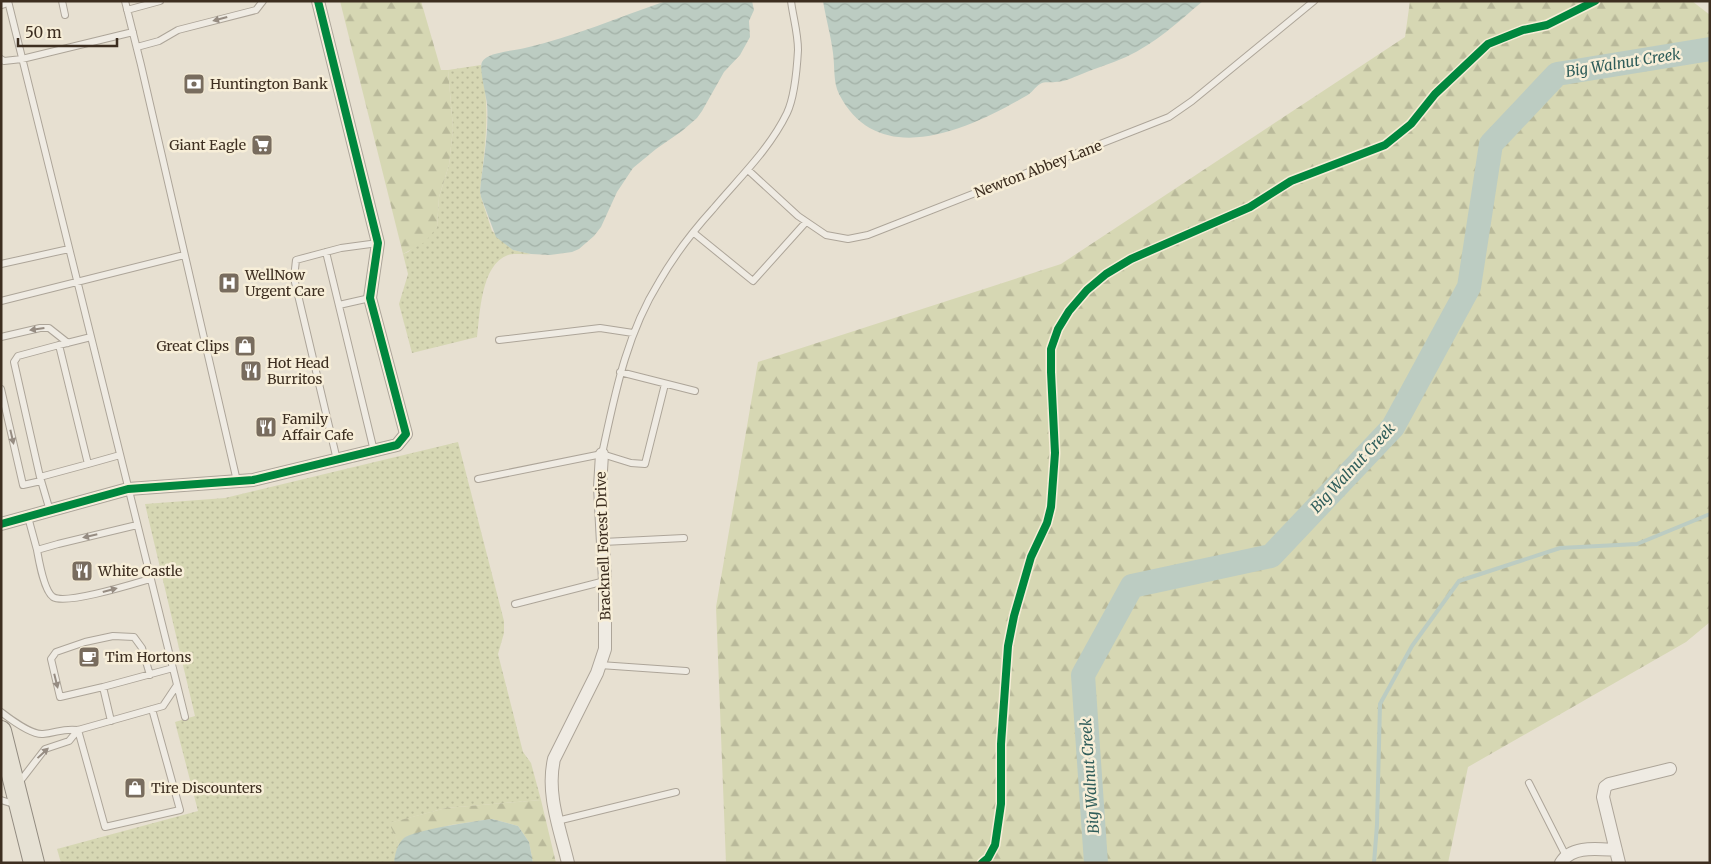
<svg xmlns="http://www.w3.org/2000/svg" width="1711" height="864" viewBox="0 0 1711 864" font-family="Merriweather,serif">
	<defs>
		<pattern id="grass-dots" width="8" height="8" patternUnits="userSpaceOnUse" patternTransform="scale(1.25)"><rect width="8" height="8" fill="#d6d7b3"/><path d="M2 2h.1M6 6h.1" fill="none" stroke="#b9b99a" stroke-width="1.8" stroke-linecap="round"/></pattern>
		<pattern id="forest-firs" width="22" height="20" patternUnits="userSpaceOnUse" patternTransform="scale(1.25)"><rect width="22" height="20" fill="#d6d7b3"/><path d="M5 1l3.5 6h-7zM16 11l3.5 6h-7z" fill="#b9b99a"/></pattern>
		<pattern id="water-waves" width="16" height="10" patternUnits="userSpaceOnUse" patternTransform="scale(1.25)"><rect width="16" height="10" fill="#bcccc2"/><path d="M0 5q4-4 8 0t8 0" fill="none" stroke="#a2b0a6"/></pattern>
	</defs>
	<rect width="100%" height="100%" fill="#e7e0d1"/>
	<!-- grass -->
	<path fill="url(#grass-dots)" d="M481,65C491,109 485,147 480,191L481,197L492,231L513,250L531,254C524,255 514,253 508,255C481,264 480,314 477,337L412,353L399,304L408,274L403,254L408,252L437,227L439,197L449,165L453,128L448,70Z
		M458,442L504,621V633L498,654L523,752L531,763L541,800L446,808L390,823L399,845L394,863H61L57,849L198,811L175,722L195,716L145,504L225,498Z"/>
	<!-- forest -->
	<path fill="url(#forest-firs)" d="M340,1H421L441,70H448L453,128L449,165L439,197L437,227L425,242L403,254Z
		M1410,1H1692L1710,15V622L1686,642L1468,767L1448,863H726L716,607L758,362L1061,264L1405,37Z
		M541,800L556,863H533L529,842L518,826L492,819L451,825L406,837L399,845L389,823L446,808Z"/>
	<!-- water -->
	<path fill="url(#water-waves)" d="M666,1H752L754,10L749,21L750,37L740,55L724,72L702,111L697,118L682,131L656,149L633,168L617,192L601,227L594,236L579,249L572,252L550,255L531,254L513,250L496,237L481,197L480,191C483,162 489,133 487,104C486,94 479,69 482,62C487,52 514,51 525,48C573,37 619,17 666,1Z
		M823,1H1203C1178,22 1156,43 1126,57C1110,64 1093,69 1077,76C1070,79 1062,82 1055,82C1050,83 1045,81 1040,84C1035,87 1032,93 1026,96C971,128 879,172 839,94C833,82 835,67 833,53C831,36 826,19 823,1Z
		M492,819L518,826L529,842L533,863H394C395,854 397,844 404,838C414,830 476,821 492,819Z"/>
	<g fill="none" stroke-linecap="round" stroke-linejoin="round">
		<!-- stream -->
		<path stroke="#bcccc2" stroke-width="4" d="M1374,863L1377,825L1380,704L1412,646L1459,581L1560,548L1637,544L1710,514"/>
		<!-- river -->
		<path stroke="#bcccc2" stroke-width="24" d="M1096,863L1083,675L1132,586L1271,556L1393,427L1469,287L1491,144L1557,74L1710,49"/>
		<!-- service casing -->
		<g stroke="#ada599" stroke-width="8">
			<path id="service" d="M8,1L185,717
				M62,1L65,15
				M125,1L141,65L237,481
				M127,10L160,1
				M137,47L159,41L178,30L256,10L263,1
				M1,59L4,61L22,59L133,32
				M748,170L798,216L826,235L848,239L868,235L1169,117L1192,101L1314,1
				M694,233L753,281L806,222
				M326,252L374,451
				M1,264L69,249
				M1,301L184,255
				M339,305L370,298
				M1,337L40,328H49L68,343
				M91,337L59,345L88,464L120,455
				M499,340L600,328L633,333
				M620,372L695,391
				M1,389L23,485L41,481
				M602,454C615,394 626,335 659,282C674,256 693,231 713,209C739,178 769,150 787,113C795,96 797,68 798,50C798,33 793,17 791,1
				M337,460L294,278L296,260L341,248L378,243
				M40,477L14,362L18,356L59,345
				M478,479L602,454L631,463L645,464L665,384
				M50,511L40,477L88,464
				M28,517L37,550
				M137,525L58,544L37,550C39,561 44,591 53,597C66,605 133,584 150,579
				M603,542L684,538
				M515,604L605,581
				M600,665L686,671
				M103,687L60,697L51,659L56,652L85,642L113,636L134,637L142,648L150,675
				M1,712C10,719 32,735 43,734C57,733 62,728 78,730L163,706L177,685
				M111,721L103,687L173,668
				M78,730L105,827L180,810L152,709
				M1529,783L1566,856
				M18,784L45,749L69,741L78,730
				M1,800L17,805
				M557,821L676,792"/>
		</g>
		<!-- minor casing -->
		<g stroke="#ada599" stroke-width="14">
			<path id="minor" d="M1,2L4,1
				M1,524L128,489L253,480L397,445L406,434L370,298L378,243L318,1
				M568,863C560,829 546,794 554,759L597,673L605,649V581L600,487L602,454
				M1561,863C1571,845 1598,849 1616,850
				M1619,863L1603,797L1605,787L1609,784L1670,769"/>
		</g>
		<!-- primary casing -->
		<g stroke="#928b80" stroke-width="22">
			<path id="primary" d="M1,731L34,863"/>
		</g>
		<!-- service -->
		<use href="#service" stroke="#efebe3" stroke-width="6"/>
		<!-- minor -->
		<use href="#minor" stroke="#efebe3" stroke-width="12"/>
		<!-- primary -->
		<use href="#primary" stroke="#e6e1d4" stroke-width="20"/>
		<!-- cycleway casing -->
		<g stroke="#f7eed8" stroke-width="11">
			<path id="cycleway" d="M1,524L128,489L253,480L397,445L406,434L370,298L378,243L318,1
				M982,863L988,858L995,845L1001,804V744L1008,646L1014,616L1031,557L1047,523L1051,507L1055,453L1051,372V349L1058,329L1069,311L1087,290L1106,274L1131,259L1250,207L1291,181L1385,145L1411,124L1435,94L1488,44L1523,30L1547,25L1595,1"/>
		</g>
		<!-- cycleway -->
		<use href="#cycleway" stroke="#00873e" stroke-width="8"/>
	</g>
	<!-- one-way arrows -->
	<defs><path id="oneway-solid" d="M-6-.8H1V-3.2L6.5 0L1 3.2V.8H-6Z" transform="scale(1.25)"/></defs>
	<g fill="#968c82">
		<use href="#oneway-solid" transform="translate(220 19) rotate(165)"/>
		<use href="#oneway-solid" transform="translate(37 329) rotate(172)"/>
		<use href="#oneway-solid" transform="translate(12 437) rotate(77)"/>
		<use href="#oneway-solid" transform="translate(90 536) rotate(167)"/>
		<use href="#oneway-solid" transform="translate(110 590) rotate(-15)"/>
		<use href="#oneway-solid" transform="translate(56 681) rotate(76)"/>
		<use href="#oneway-solid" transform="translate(43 753) rotate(-43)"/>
	</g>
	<!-- icons -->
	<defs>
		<g id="bank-square" transform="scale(1.125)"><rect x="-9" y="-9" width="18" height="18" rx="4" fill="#786c5e" stroke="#f7eed8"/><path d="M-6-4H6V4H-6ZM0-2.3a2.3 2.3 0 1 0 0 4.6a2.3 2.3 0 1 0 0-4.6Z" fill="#fff"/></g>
		<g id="supermarket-square" transform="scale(1.125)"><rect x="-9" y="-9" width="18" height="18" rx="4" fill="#786c5e" stroke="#f7eed8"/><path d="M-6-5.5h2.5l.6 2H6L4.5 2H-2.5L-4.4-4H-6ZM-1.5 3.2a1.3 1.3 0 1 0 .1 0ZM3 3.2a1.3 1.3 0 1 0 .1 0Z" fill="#fff"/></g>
		<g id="hospital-square" transform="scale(1.125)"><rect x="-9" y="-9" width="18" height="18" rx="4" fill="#786c5e" stroke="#f7eed8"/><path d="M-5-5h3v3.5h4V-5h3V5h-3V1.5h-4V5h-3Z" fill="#fff"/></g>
		<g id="shop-square" transform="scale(1.125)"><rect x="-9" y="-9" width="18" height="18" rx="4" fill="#786c5e" stroke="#f7eed8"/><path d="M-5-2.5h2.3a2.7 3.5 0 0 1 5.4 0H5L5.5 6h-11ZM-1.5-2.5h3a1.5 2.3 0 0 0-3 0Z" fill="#fff"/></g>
		<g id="restaurant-square" transform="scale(1.125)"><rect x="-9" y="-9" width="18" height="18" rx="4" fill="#786c5e" stroke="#f7eed8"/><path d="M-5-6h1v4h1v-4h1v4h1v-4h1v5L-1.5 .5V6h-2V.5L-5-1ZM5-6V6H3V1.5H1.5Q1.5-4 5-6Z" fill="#fff"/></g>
		<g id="cafe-square" transform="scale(1.125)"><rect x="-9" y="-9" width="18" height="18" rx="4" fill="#786c5e" stroke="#f7eed8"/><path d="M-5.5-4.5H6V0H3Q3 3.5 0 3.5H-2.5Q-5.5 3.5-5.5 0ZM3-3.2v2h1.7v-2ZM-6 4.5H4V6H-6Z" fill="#fff"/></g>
	</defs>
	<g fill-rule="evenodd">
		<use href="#bank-square" x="194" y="84"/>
		<use href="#supermarket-square" x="262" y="145"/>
		<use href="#hospital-square" x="229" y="283"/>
		<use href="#shop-square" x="245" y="346"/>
		<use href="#restaurant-square" x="251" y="371"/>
		<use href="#restaurant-square" x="266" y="427"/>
		<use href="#restaurant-square" x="82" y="571"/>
		<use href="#cafe-square" x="89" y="657"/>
		<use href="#shop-square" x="135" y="788"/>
	</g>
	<g text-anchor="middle" stroke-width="5" stroke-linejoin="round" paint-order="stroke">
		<!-- poi labels -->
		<g font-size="14" fill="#3d2e20" stroke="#f7eed8" text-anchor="start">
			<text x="210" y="89">Huntington Bank</text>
			<text x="246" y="150" text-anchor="end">Giant Eagle</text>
			<text x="245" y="280">WellNow<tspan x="245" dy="16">Urgent Care</tspan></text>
			<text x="229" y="351" text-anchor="end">Great Clips</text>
			<text x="267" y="368">Hot Head<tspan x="267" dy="16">Burritos</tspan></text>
			<text x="282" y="424">Family<tspan x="282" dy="16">Affair Cafe</tspan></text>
			<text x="98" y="576">White Castle</text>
			<text x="105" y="662">Tim Hortons</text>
			<text x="151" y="793">Tire Discounters</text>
		</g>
		<!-- street labels -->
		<g font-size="14" fill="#3d2e20" stroke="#f7eed8">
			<text transform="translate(1038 169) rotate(-21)" y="5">Newton Abbey Lane</text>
			<text transform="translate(603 546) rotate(-92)" y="5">Bracknell Forest Drive</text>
		</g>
		<!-- water labels -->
		<g font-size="15" font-style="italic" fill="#2f5d5a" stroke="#f7eed8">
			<text transform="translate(1623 63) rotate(-9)" y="5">Big Walnut Creek</text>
			<text transform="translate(1353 468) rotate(-47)" y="5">Big Walnut Creek</text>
			<text transform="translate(1090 776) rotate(-94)" y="5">Big Walnut Creek</text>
		</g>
	</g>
	<!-- border -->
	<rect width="1711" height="864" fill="none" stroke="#3d2e20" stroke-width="5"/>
	<!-- scale -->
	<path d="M18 38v8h99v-8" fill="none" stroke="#3d2e20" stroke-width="2.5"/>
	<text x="25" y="38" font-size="15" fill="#3d2e20" stroke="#f7eed8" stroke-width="4" paint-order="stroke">50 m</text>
</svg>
